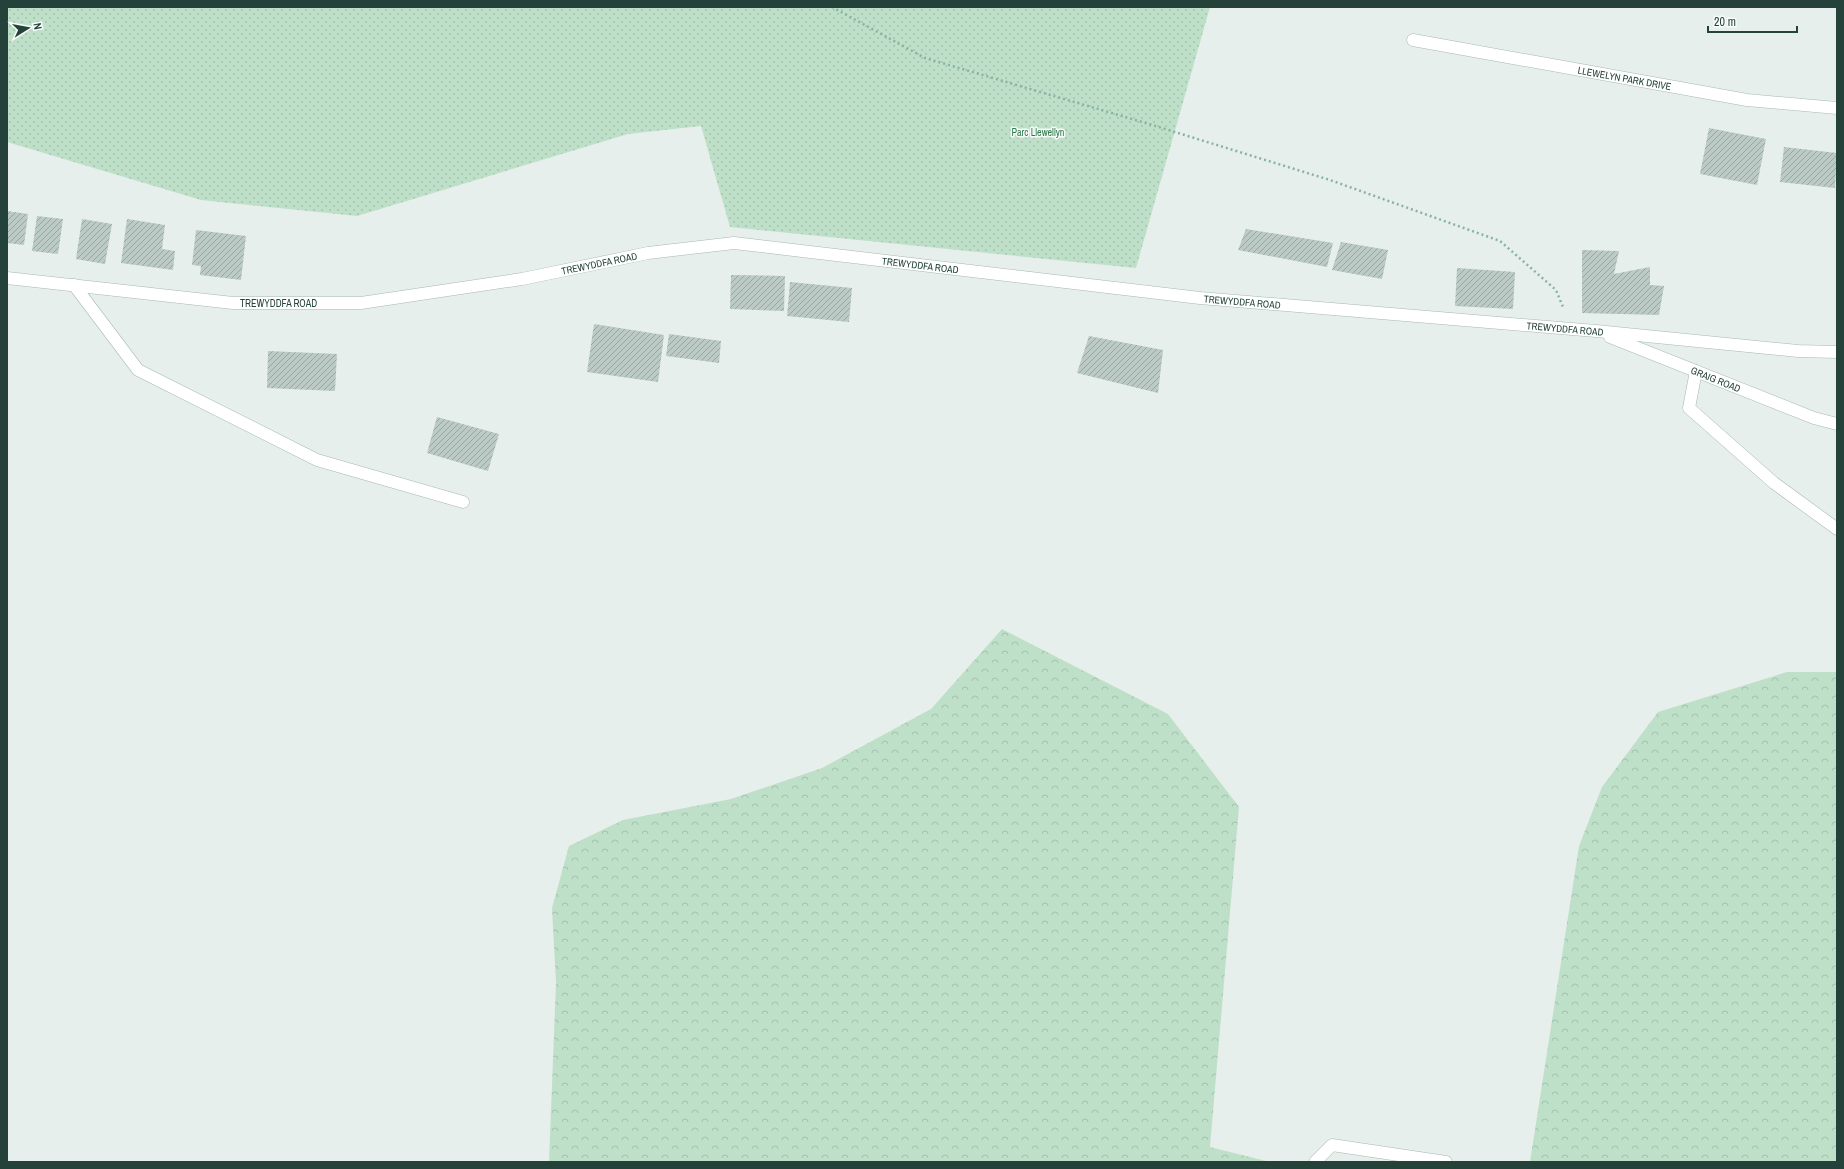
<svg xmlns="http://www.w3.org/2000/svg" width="1844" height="1169" viewBox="0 0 1844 1169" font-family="'Archivo Narrow',sans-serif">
	<defs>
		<pattern id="green-dots" width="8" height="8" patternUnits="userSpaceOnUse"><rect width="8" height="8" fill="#bfe0c8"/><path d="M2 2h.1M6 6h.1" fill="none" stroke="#a4c1ad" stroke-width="1.8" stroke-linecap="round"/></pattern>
		<pattern id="forest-crowns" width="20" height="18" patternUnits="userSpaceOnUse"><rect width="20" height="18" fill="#bfe0c8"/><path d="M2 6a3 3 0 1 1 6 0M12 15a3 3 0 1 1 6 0" fill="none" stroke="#a4c1ad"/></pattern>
		<pattern id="building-hatch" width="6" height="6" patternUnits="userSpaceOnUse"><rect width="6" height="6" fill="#bbcac4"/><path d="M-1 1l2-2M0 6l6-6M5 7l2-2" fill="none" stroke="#98a6a0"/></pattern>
	</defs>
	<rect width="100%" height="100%" fill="#e6efeb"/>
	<!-- green -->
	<path fill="url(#green-dots)" d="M7,7H1210L1136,268L730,227L701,126L628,134L357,216L201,200L7,142Z"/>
	<!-- forest -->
	<path fill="url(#forest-crowns)" d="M1002,629L1168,714L1239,807L1210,1147L1270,1162H549L556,983L552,908L569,846L623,820L731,799L822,768L931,709Z
		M1787,672H1837V1162H1530L1579,846L1602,787L1658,712Z"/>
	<!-- building -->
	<path fill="url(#building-hatch)" d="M1709,128L1766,139L1757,185L1700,174Z
		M1784,147L1837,153L1835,188L1780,182Z
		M7,211L28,214L24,245L7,243Z
		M37,216L63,219L58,254L32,251Z
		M82,219L112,224L105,264L76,259Z
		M127,219L165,225L162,249L175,251L173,270L121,263Z
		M1246,229L1333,243L1327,267L1238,250Z
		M196,230L246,236L241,280L200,275L201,266L192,265Z
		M1341,242L1388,250L1382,279L1332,270Z
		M1582,250L1619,251L1614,274L1650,267V285L1664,286L1659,315L1582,313Z
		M1457,268L1515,272L1513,309L1455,306Z
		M731,275L785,276L784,311L730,309Z
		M790,282L852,288L849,322L787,316Z
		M594,324L664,335L658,382L587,372Z
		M669,334L721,341L719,363L666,356Z
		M1089,336L1163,350L1158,393L1077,373Z
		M268,351L337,354L335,391L267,388Z
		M437,417L499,434L488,471L427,453Z"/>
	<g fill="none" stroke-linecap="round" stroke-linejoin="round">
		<!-- street casing -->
		<g stroke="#a8b8b2" stroke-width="13">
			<g id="street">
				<path id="s1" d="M1413,40L1747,100L1837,108"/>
				<path id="s2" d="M7,278L233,303H361L522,279L648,253L734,243L1200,298L1596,331L1798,351L1837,352"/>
				<path d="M74,285L138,370L317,460L463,502"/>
				<path id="s3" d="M1610,337L1814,418L1837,424"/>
				<path d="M1696,371L1689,408L1774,483L1837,529"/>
				<path d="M1315,1162L1332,1145L1446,1162"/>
			</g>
		</g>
		<!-- path -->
		<path stroke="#86b3a5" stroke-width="2.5" stroke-dasharray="2 3" stroke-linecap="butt" d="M832,7L925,58L1149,124L1330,180L1500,241L1556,290L1563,307"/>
		<!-- street -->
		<use href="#street" stroke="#fff" stroke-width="12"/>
	</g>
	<g text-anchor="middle" stroke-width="3" stroke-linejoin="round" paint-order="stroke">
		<!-- street labels -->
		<g font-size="10" fill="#24423a" stroke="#f7fbf9">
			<text dy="4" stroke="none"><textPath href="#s1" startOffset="215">LLEWELYN PARK DRIVE</textPath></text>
			<text dy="4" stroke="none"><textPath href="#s2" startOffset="597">TREWYDDFA ROAD</textPath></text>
			<text dy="4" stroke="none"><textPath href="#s2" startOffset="921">TREWYDDFA ROAD</textPath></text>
			<text dy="4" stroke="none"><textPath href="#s2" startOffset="1245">TREWYDDFA ROAD</textPath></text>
			<text dy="4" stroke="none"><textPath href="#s2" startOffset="273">TREWYDDFA ROAD</textPath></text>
			<text dy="4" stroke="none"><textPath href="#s2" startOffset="1569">TREWYDDFA ROAD</textPath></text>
			<text dy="4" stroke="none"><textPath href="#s3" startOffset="114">GRAIG ROAD</textPath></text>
		</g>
		<!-- park labels -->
		<g font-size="10" fill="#2d7a4b" stroke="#f7fbf9">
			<text x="1038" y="136">Parc Llewellyn</text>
		</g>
	</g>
	<!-- border -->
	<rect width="1844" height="1169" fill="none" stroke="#24423a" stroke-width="16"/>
	<!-- north arrow -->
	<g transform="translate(28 28) rotate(79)" stroke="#f7fbf9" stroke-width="3" paint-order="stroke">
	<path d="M0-3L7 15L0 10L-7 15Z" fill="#24423a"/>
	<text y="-6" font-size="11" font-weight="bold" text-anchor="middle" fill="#24423a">N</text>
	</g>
	<!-- scale -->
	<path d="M1708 26v6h89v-6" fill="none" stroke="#24423a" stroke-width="2"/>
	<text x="1714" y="26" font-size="12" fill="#24423a" stroke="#f7fbf9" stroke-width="3" paint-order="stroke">20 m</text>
</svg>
